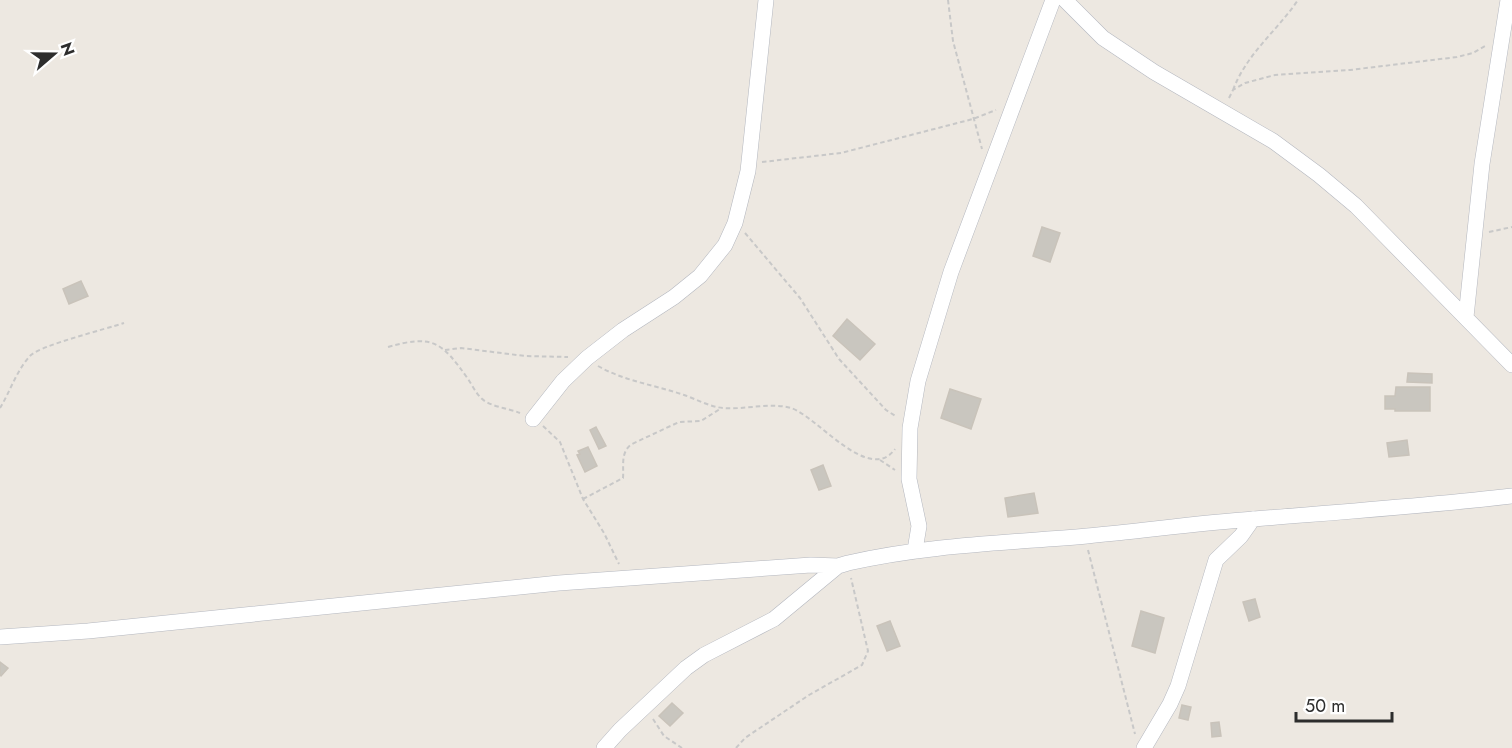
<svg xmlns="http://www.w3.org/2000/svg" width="1512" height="748" viewBox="0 0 1512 748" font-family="Jost,sans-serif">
	<rect width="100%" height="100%" fill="#ede8e1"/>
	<!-- building -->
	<path fill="#c9c6bf" stroke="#c9c3ba" stroke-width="1.5" d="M1042,227L1060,233L1050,262L1033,256Z
		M81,281L88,296L69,304L63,289Z
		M847,319L875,344L860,360L833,336Z
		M1408,373L1432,374V383L1407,382Z
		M1396,387H1430V411H1395V409H1385V396H1395Z
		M950,389L981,399L971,429L941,418Z
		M596,427L606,446L599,449L590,430Z
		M1407,440L1409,455L1389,457L1387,443Z
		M588,447L597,466L585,472L577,455L580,454L578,451Z
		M823,465L831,486L819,490L811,470Z
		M1034,493L1038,513L1008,517L1005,498Z
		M1255,599L1260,617L1249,621L1243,602Z
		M1141,611L1164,618L1155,653L1132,646Z
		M890,621L900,646L887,651L877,626Z
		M0,662L8,668L1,676L0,675Z
		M672,703L683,713L670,726L659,716Z
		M1182,705L1191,707L1188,720L1179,718Z
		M1219,722L1221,736L1212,737L1211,723Z"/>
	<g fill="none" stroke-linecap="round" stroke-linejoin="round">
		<!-- minor casing -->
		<g stroke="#b4b7bf" stroke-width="16">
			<path id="minor" d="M1065,0L1103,38L1154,72L1273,141L1319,175L1356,206L1512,365
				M1466,317L1482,164L1508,0
				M533,419L563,381L587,358L623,330L674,297L700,276L725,245L735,223L748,171L766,0
				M915,550L919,526L909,479L910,428L918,381L951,272L1053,0
				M0,637L88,631L559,583L811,565L838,566
				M604,748L620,730L686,668L704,655L774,619L838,566L848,563C926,545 1006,543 1087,536C1142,531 1198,523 1254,519C1340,512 1426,506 1512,496
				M1144,748L1170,704L1178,686L1216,560L1241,536L1253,519"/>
		</g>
		<!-- path -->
		<path stroke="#c8c8c8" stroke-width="2" stroke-dasharray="4.5 3" stroke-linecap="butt" d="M948,0L953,41L982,149
			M1233,90C1247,53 1277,31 1298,0
			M1229,98L1233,90L1245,83L1275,75L1350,70L1457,57L1473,53L1487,45
			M762,162L841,153L973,119L996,110
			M1489,232L1512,227
			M745,233L800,298L839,359L886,410L897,417
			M388,347C433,334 442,342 468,379C472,385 476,393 481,398C490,407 508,408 520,413
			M445,350L461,348L525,356L568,357
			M598,366C624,381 655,385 684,395C696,399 710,407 723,408C745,410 769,402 791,408C817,416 869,485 895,449
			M0,408C10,392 17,369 31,355C42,345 106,329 124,323
			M543,426L560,442L583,499L604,533L619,564
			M880,460L895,470
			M583,499L623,478C624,466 620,452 632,444L679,422L701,421L720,409
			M1088,550L1135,734
			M653,719L664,736L682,748
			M736,748L745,738L809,695L862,665L868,651L851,578"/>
		<!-- minor -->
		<use href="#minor" stroke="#fff" stroke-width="15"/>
	</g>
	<!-- north arrow -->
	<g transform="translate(54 54) rotate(70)" stroke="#ffffff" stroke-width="4.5" paint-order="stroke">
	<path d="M0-4.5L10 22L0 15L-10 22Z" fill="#2d2d2d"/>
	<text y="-9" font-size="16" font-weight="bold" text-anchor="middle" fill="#2d2d2d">N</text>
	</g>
	<!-- scale -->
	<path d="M1296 712v9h96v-9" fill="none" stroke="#2d2d2d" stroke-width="3"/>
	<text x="1305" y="712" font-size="18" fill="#2d2d2d" stroke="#ffffff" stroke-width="4.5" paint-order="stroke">50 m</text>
</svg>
